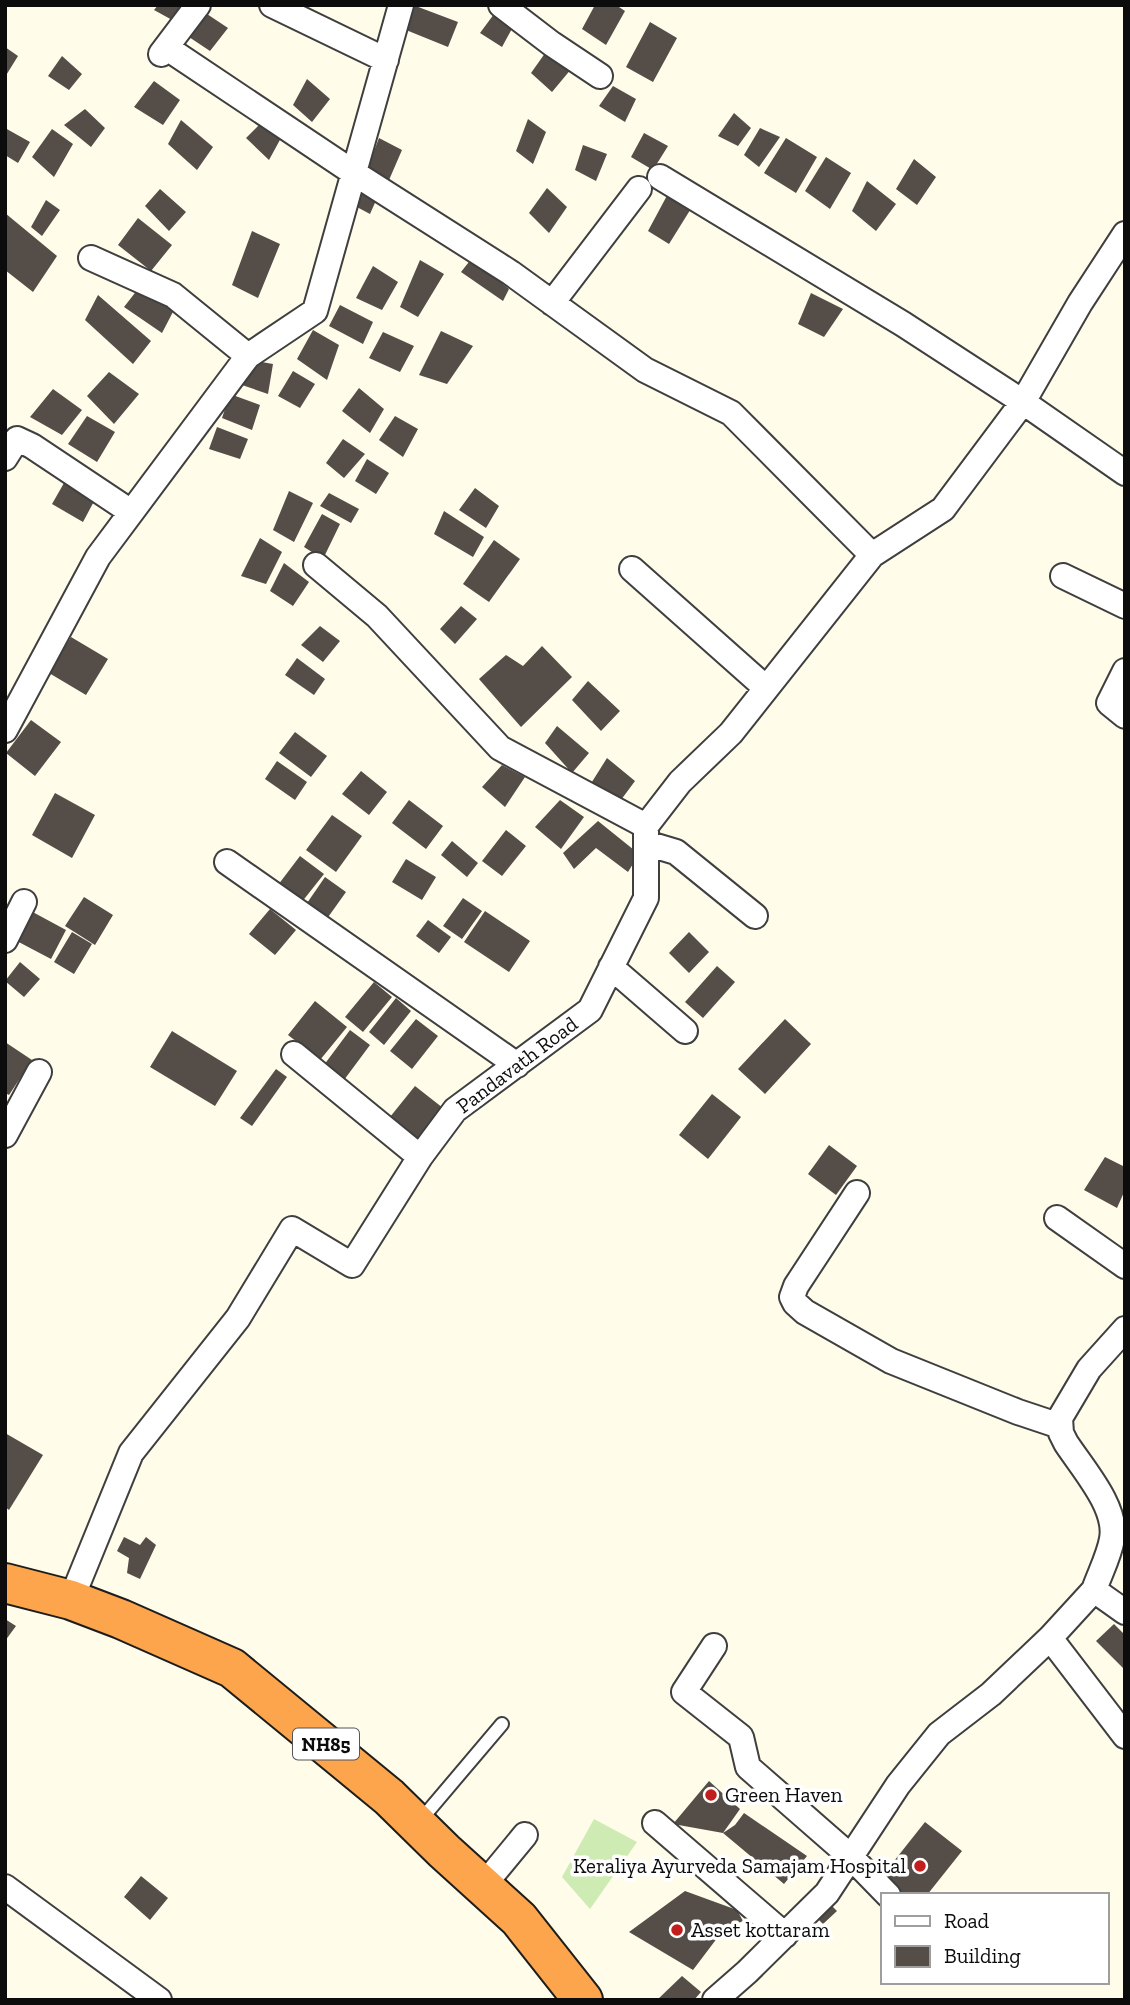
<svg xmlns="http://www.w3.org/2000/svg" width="1130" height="2005" viewBox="0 0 1130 2005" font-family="'Zilla Slab',serif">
	<rect width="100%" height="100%" fill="#fffcea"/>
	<!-- green -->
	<path fill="#cdebb3" d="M594,1819L637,1842L590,1909L562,1877Z"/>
	<!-- building -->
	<path fill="#554d48" d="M158,5H186L174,21L154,10Z
		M413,5L458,22L448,47L406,30Z
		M595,5H616L625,11L606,45L582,29Z
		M201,10L228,28L210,51L183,33Z
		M497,10L514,25L502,47L480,33Z
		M650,22L677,38L653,82L626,67Z
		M5,47L18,56L5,77Z
		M548,49L572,68L552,92L531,73Z
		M62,56L82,74L69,90L48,76Z
		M307,79L330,99L312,122L293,105Z
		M154,81L180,100L163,125L134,107Z
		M613,86L636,99L625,122L599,106Z
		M85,109L105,128L91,147L64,125Z
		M734,113L751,128L738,146L718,136Z
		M528,119L546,132L533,164L516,151Z
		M181,120L213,147L197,170L168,144Z
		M261,123L281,138L269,160L246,138Z
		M5,128L30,142L18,163L5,155Z
		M760,128L780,137L759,167L744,155Z
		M52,129L73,144L54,177L32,157Z
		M644,133L668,146L653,170L631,157Z
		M379,138L402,150L389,180L367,169Z
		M786,138L817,157L796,193L764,173Z
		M583,145L607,154L596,181L575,170Z
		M826,157L851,173L830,209L805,191Z
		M914,159L936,177L917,205L896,189Z
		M867,181L896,204L876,231L852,211Z
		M547,188L567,207L549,233L529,213Z
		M160,189L186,212L169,231L145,206Z
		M670,190L692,207L669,244L648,231Z
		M364,191L378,196L370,214L355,206Z
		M46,200L60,210L42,236L31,227Z
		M5,213L57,256L33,292L5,270Z
		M138,218L172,245L151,271L118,245Z
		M252,231L280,244L258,298L232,285Z
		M472,258L509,289L503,301L461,272Z
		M420,260L444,274L418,317L400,307Z
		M373,266L398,282L382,310L356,298Z
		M138,289L175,308L162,333L124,307Z
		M811,293L843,309L824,337L798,324Z
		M98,295L151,341L133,364L85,320Z
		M340,305L373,322L363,344L329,326Z
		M313,330L339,345L327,380L297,359Z
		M441,331L473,346L447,384L419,375Z
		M383,332L414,346L400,372L369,358Z
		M256,361L273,364L268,394L242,385Z
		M293,371L315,384L300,408L278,396Z
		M109,372L139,394L114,424L87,396Z
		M359,388L384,409L370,433L342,411Z
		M53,389L82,410L62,435L30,417Z
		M230,394L260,405L252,430L222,418Z
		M87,416L115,432L97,462L68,444Z
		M395,416L418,429L403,457L379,440Z
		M217,427L248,439L240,459L209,449Z
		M343,439L365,454L344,478L326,463Z
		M367,459L389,473L376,494L355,481Z
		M68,476L99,492L83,522L52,504Z
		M475,488L499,506L486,528L459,510Z
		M289,491L313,503L294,542L273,530Z
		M329,493L359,509L351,523L320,506Z
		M444,511L484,537L473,557L434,534Z
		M322,514L340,524L323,559L304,547Z
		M260,538L282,552L266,584L241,576Z
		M494,540L520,559L489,602L463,584Z
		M284,563L309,582L293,606L270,591Z
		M461,606L477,619L455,644L440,629Z
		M320,626L340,641L323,662L301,645Z
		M71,637L108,659L86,695L49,673Z
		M542,646L572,677L521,727L479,679L506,655L523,666Z
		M297,658L325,679L314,695L285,675Z
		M588,681L620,711L601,731L572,700Z
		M31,720L61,742L35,776L6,753Z
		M557,726L589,753L572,773L545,743Z
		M295,732L327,756L311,777L279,753Z
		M607,758L635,781L615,808L590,785Z
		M277,761L307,782L295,800L265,779Z
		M502,765L525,777L505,807L482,787Z
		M361,771L387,792L369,815L342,794Z
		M55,793L95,815L72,858L32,835Z
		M409,800L443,826L426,849L392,823Z
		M560,800L584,817L561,849L535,827Z
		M332,815L362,836L336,872L306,850Z
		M598,821L639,854L628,872L596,848L574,869L563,853Z
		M506,830L526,846L502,876L482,861Z
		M452,841L478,863L467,877L441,855Z
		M300,856L324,874L301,903L278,885Z
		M406,859L436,877L422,900L392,882Z
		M325,877L346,892L326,920L305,906Z
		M84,897L113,915L95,945L65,926Z
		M463,898L482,911L462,939L443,926Z
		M270,909L296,930L275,955L249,934Z
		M29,910L66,930L51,959L13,939Z
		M485,911L530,941L509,972L464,942Z
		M428,920L451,937L439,953L416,936Z
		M72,932L92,944L74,974L54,962Z
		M689,932L709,952L689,973L669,953Z
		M20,962L40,979L24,997L5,981Z
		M717,966L735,982L703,1018L685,1002Z
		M374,982L392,997L363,1032L345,1017Z
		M396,998L411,1011L384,1045L369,1032Z
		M315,1001L347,1027L320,1060L288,1035Z
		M416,1019L438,1036L412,1069L390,1051Z
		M785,1019L811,1044L765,1094L738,1069Z
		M350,1030L370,1045L344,1080L324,1065Z
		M172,1031L237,1071L215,1106L150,1067Z
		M5,1042L32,1060L9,1095L5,1093Z
		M276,1069L287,1077L252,1126L240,1118Z
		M415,1086L443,1108L418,1139L390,1117Z
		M712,1094L741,1117L708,1159L679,1135Z
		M829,1145L857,1166L836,1195L808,1174Z
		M1105,1157L1125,1167V1190L1117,1208L1084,1190Z
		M5,1433L43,1455L9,1510L5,1507Z
		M124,1537L140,1545L146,1537L156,1545L140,1579L127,1573L129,1558L117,1551Z
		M5,1619L16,1626L5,1641Z
		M1114,1624L1125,1635V1670L1096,1641Z
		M709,1781L740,1809L723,1833L673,1824Z
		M744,1813L807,1856L784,1884L723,1833L735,1825Z
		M925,1822L962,1851L927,1895H897L879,1880Z
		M141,1876L168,1898L150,1920L124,1897Z
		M685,1891L737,1910L743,1921L724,1929L693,1970L629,1932Z
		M827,1901L837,1911L823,1924L817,1918Z
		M682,1976L701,1992L694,2000H657Z"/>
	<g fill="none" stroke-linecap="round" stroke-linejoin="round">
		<!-- lane casing -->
		<g stroke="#3f3f3f" stroke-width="16">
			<path id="lane" d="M419,1822L502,1724"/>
		</g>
		<!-- street casing -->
		<g stroke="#3f3f3f" stroke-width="28">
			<path id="street" d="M272,5L386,60
				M501,5L552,44L600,76
				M167,48L354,173L511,273L645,370L731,413L872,555
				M161,54L198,5
				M660,177L903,324L1023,402L1125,473
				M91,258L173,295L248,356
				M552,303L639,189
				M5,458L17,439L32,446L131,512
				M316,565L377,616L500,748L646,826
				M632,569L766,688
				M1063,576L1125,606
				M1125,671L1109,703L1125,716
				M5,730L98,557L248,356L315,311L401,5
				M646,843L676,852L755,916
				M227,862L517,1065
				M5,940L24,902
				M611,967L685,1031
				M294,1054L420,1157
				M5,1135L39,1072
				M857,1193L796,1286L792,1297L795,1303L805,1312L891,1361L1018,1412L1060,1426
				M1057,1218L1125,1266
				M1094,1590C1100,1573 1109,1556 1112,1539C1118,1508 1083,1469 1066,1443L1061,1433L1060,1418L1089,1369L1125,1329
				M71,1600L131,1453L238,1318L292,1229L352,1265L420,1157L455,1110L590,1010L646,898V826L680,782L731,733L872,555L943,509L1023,402L1080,303L1125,234
				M1050,1638L1125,1736
				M714,1646L684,1692L741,1737L748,1767L851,1857L888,1895
				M655,1823L785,1935
				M483,1886L525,1835
				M5,1887L159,2000
				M715,2000L747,1972L827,1893L898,1785L939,1734L991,1694L1050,1638L1094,1590L1125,1612"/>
		</g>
		<!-- highway casing -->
		<g stroke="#1d1d1d" stroke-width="42">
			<path id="highway" d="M5,1583L71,1600L121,1619L232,1668L389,1797L444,1851L519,1919L583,2000"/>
		</g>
		<!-- lane -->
		<use href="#lane" stroke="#fff" stroke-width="12"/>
		<!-- street -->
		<use href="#street" stroke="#fff" stroke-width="24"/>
		<!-- highway -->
		<use href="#highway" stroke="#fca54c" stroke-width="38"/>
	</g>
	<!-- markers -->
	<g fill="#c21e1e" stroke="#fff" stroke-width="2.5">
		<circle cx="711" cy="1795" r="7"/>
		<circle cx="920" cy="1866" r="7"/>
		<circle cx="677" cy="1930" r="7"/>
	</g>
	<g text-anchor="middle" stroke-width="7" stroke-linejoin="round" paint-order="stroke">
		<!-- shield labels -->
		<rect fill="#fff" stroke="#555" stroke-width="2" x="293" y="1728.5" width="66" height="31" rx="5"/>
		<g font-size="19" font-weight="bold" fill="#0c0c0c">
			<text x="326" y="1751">NH85</text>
		</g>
		<!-- street labels -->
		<g font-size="21" fill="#0c0c0c" stroke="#fff">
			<text transform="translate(517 1065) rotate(-37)" y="7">Pandavath Road</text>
		</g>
		<!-- poi labels -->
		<g font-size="21" fill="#0c0c0c" stroke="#fff" text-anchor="start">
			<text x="725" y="1802">Green Haven</text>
			<text x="906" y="1873" text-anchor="end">Keraliya Ayurveda Samajam Hospital</text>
			<text x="691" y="1937">Asset kottaram</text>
		</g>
	</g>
	<!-- border -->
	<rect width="1130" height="2005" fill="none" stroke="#0c0c0c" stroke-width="14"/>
	<!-- legend -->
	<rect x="881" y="1893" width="228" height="91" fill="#ffffff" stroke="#9e9e9e" stroke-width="2"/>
	<rect x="895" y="1916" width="35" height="10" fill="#ffffff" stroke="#9e9e9e" stroke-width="2"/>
	<text x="944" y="1928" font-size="21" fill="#0c0c0c">Road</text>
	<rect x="895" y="1946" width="35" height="21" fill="#554d48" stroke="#9e9e9e" stroke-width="2"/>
	<text x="944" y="1963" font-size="21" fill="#0c0c0c">Building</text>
</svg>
